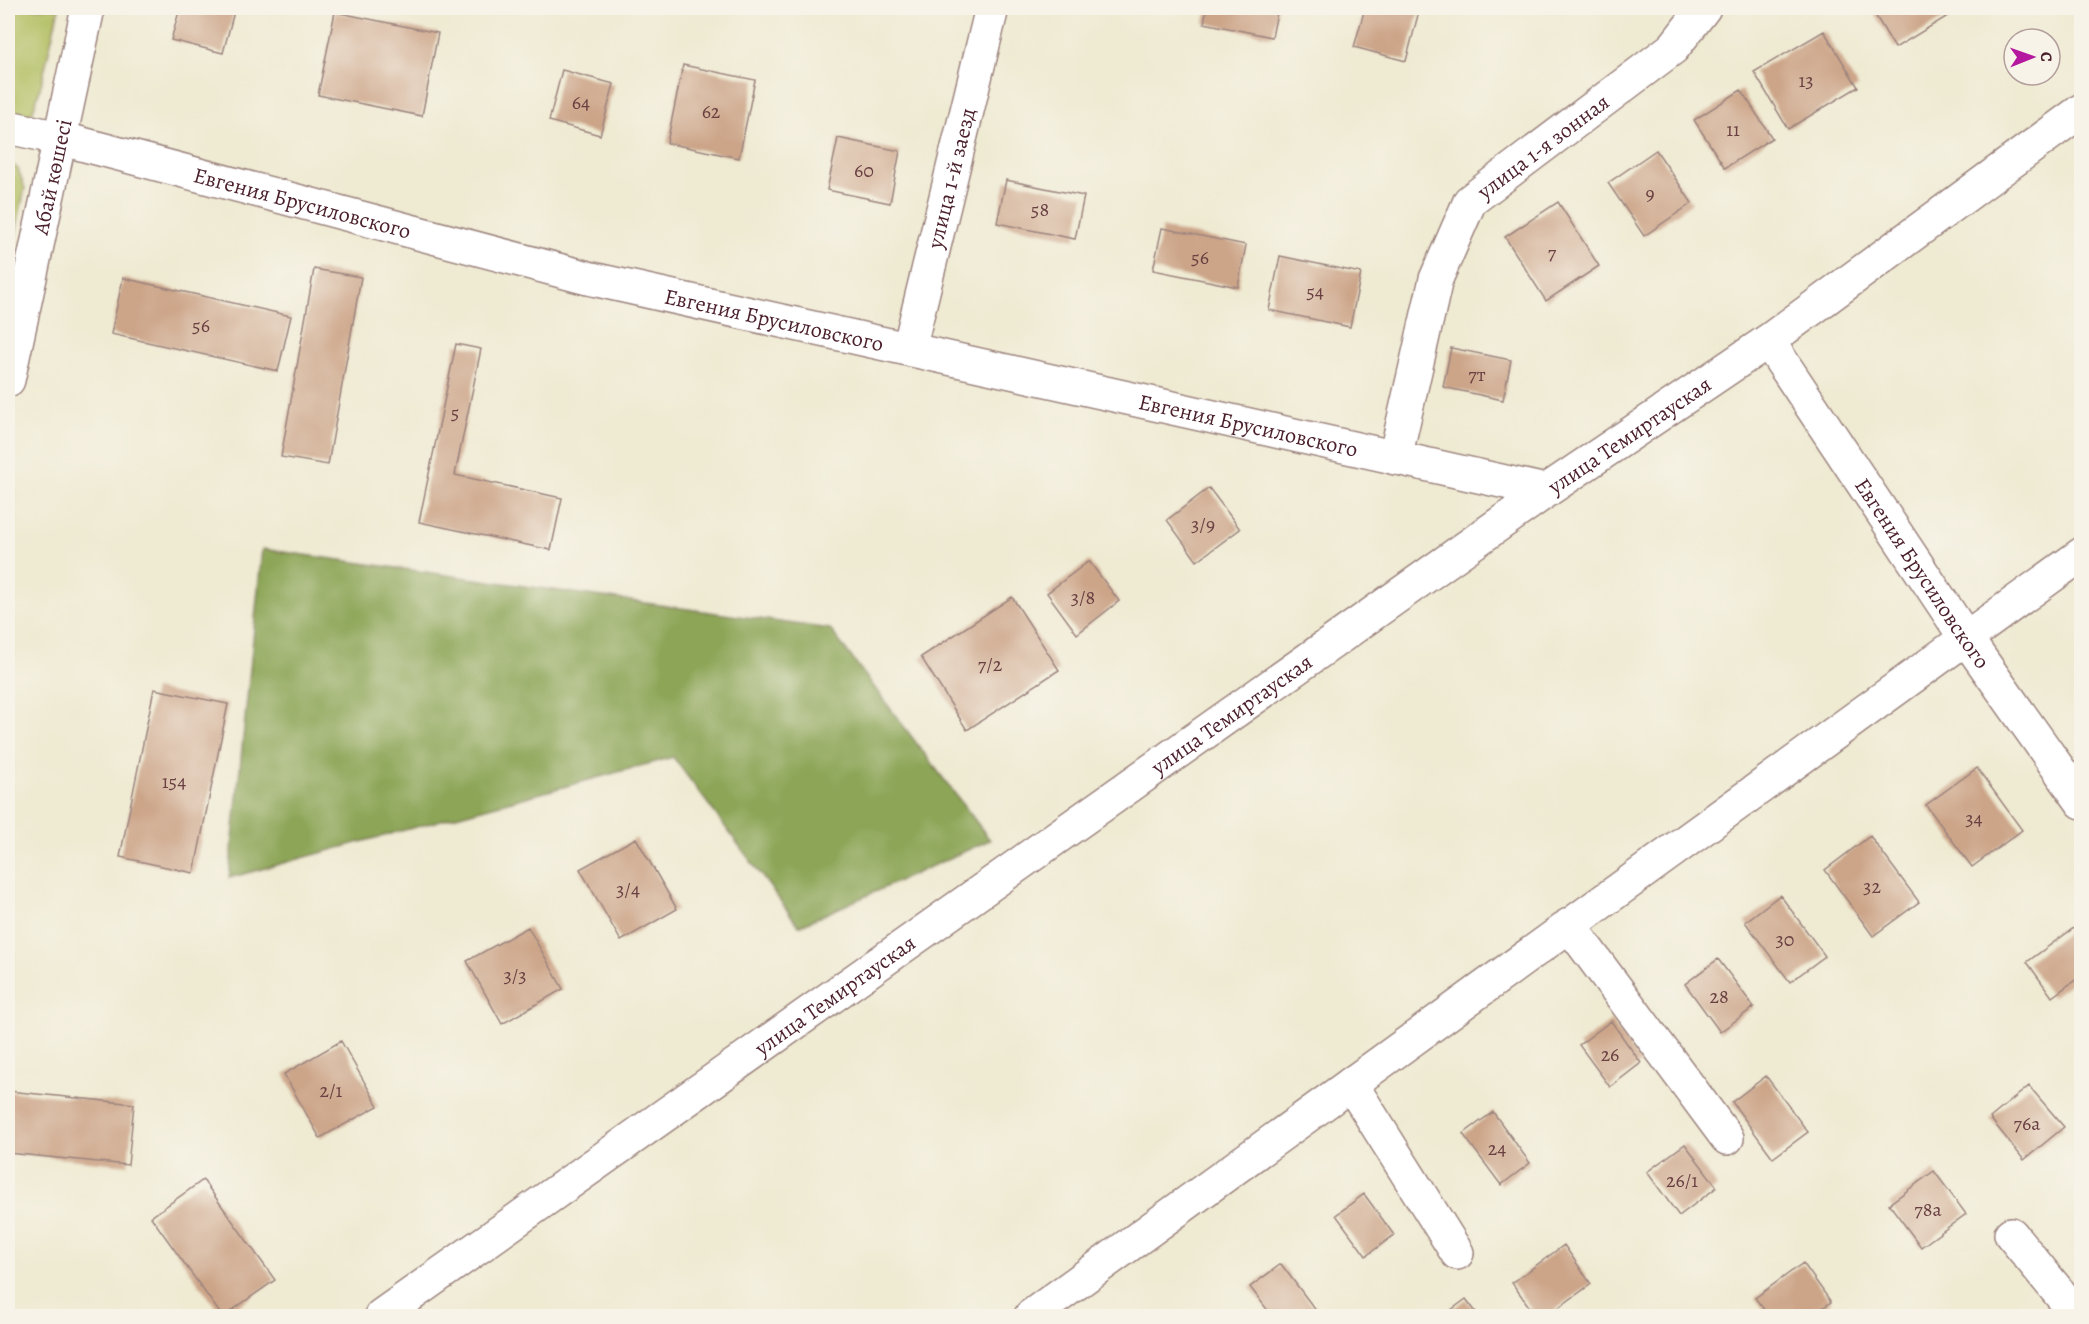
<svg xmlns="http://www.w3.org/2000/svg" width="2089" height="1324" viewBox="0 0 2089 1324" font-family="Alegreya,serif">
	<rect width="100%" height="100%" fill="#f7f3e8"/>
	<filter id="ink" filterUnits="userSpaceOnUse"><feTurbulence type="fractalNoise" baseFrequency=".0167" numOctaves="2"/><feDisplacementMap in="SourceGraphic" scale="12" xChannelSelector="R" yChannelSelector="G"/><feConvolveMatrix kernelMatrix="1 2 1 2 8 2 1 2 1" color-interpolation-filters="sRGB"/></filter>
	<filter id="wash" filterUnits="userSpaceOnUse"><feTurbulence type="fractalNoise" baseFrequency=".008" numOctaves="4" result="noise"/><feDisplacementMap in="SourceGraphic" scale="24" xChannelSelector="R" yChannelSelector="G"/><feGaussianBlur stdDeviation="1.35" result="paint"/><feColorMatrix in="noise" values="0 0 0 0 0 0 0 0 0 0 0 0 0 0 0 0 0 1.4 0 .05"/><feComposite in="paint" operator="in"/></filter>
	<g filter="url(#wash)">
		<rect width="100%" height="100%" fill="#efead2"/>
		<!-- green -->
		<path fill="#b1be60" stroke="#7e6e46" stroke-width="1.5" d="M8,8H59L41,85L32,114L19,120L8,119Z
			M8,161L18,169L25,188L8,269Z"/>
		<!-- forest -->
		<path fill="#8ca556" stroke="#6b6240" stroke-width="1.5" d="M262,549L830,629L990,840L799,926L673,757L229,878Z"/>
		<g id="blocks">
			<!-- building -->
			<path fill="#cca488" d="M180,8H235L223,53L171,40Z
				M1207,8H1278L1272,37L1204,23Z
				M1365,8H1406L1419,11L1406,61L1354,47Z
				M1871,8H1947L1951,14L1895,48Z
				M335,12L438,33L422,116L318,95Z
				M1824,31L1858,87L1788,129L1754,72Z
				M683,65L755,80L739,158L667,143Z
				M562,70L614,84L600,135L549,121Z
				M1741,90L1772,138L1725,168L1694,120Z
				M838,138L900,151L890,203L827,190Z
				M1656,150L1692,203L1644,236L1608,183Z
				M1006,180L1084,196L1075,239L997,223Z
				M1558,202L1599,266L1546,301L1505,237Z
				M1162,228L1246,245L1238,287L1153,270Z
				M1280,256L1361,273L1350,327L1269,310Z
				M314,269L361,277L328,465L281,457Z
				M123,278L291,316L278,371L111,334Z
				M456,344L481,349L455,475L562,498L551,550L419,522Z
				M1451,348L1511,360L1503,400L1443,387Z
				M1209,488L1240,529L1197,561L1167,520Z
				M1089,561L1119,601L1077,634L1047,593Z
				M1012,597L1059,670L967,730L921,657Z
				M154,689L228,704L194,873L120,857Z
				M1977,768L2022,830L1972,867L1926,805Z
				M1870,836L1919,902L1873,936L1825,870Z
				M636,838L677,909L621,941L580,869Z
				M1780,895L1825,956L1790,982L1745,922Z
				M2082,922V975L2052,997L2027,962Z
				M528,927L563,989L502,1024L467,961Z
				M1718,959L1754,1007L1720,1032L1685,984Z
				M1611,1021L1641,1063L1610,1087L1579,1045Z
				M341,1041L378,1106L320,1138L284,1074Z
				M1766,1076L1808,1132L1773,1158L1732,1102Z
				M2029,1086L2064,1127L2024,1160L1990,1118Z
				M8,1091L134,1104L128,1165L8,1153Z
				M1493,1112L1530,1163L1501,1185L1463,1134Z
				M1685,1144L1717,1187L1679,1216L1647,1172Z
				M1934,1171L1966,1214L1921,1247L1889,1204Z
				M203,1180L275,1280L224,1316H222L151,1217Z
				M1364,1194L1394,1235L1366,1256L1336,1215Z
				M1564,1245L1591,1284L1547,1316H1536L1512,1283Z
				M1803,1263L1831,1302L1811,1316H1769L1755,1298Z
				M1281,1264L1320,1316H1272L1250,1287Z
				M1466,1299L1479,1316H1443Z"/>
		</g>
	</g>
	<g filter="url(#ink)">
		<use href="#blocks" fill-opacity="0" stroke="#9c847e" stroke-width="1.5"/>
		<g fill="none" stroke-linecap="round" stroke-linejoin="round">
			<!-- minor casing -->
			<g stroke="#9c847e" stroke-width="36">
				<g id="minor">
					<path id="s1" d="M8,127L59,138L588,278L1546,491"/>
					<path id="s2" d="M1768,341L1965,637L2082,802"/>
					<path id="s3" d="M909,349L992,8"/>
					<path id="s4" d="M8,380L88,8"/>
					<path id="s5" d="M1395,458L1436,279L1470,201L1673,48L1704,8"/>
					<path d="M1569,925L1727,1138"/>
					<path d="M1351,1084L1457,1253"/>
					<path d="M2011,1234L2078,1316"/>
					<path id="s6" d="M381,1316L1546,491L1768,341L2082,110"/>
					<path d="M1031,1316L2082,554"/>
				</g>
			</g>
			<!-- minor -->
			<use href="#minor" stroke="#fff" stroke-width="33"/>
		</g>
	</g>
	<g text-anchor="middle" stroke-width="5" stroke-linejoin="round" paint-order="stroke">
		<!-- number labels -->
		<g font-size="20" fill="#6a4042">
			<text x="1806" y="87">13</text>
			<text x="581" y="109">64</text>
			<text x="711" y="118">62</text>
			<text x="1733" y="136">11</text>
			<text x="864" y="177">60</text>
			<text x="1650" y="200">9</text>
			<text x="1040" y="216">58</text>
			<text x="1552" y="259">7</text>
			<text x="1200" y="264">56</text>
			<text x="1315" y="298">54</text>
			<text x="201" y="332">56</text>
			<text x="1477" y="381">7т</text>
			<text x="455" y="419">5</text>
			<text x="1203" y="531">3/9</text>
			<text x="1083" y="604">3/8</text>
			<text x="990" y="671">7/2</text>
			<text x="174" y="788">154</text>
			<text x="1974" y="825">34</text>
			<text x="1872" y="893">32</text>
			<text x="628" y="896">3/4</text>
			<text x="1785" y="946">30</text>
			<text x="515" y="982">3/3</text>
			<text x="1719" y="1003">28</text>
			<text x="1610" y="1061">26</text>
			<text x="331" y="1097">2/1</text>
			<text x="2027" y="1130">76а</text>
			<text x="1497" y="1155">24</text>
			<text x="1682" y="1187">26/1</text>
			<text x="1928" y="1216">78а</text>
		</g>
		<!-- street labels -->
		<g font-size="22" fill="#4a1f2b" stroke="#f7f3e8">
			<text dy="8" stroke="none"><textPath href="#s5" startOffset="360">улица 1-я зонная</textPath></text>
			<text dy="8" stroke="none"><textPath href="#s4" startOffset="208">Абай көшесі</textPath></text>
			<text dy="8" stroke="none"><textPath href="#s3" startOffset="176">улица 1-й заезд</textPath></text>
			<text dy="8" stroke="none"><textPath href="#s1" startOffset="304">Евгения Брусиловского</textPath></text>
			<text dy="8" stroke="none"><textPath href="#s1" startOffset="790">Евгения Брусиловского</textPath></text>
			<text dy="8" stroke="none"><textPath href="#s1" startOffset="1276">Евгения Брусиловского</textPath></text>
			<text dy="8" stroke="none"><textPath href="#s6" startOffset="1528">улица Темиртауская</textPath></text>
			<text dy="8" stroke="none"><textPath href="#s2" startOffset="279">Евгения Брусиловского</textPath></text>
			<text dy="8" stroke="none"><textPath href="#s6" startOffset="1042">улица Темиртауская</textPath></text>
			<text dy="8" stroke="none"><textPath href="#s6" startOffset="556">улица Темиртауская</textPath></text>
		</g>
	</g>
	<!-- margin -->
	<rect width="2089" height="1324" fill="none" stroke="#f7f3e8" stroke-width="30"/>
	<!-- north arrow -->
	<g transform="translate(2032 57) rotate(89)"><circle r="28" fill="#f7f3e8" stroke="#b29e9c" stroke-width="1.5"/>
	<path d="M0-4.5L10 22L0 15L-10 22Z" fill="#b5179e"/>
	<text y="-9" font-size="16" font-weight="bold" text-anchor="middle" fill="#4a1f2b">С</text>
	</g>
</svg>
